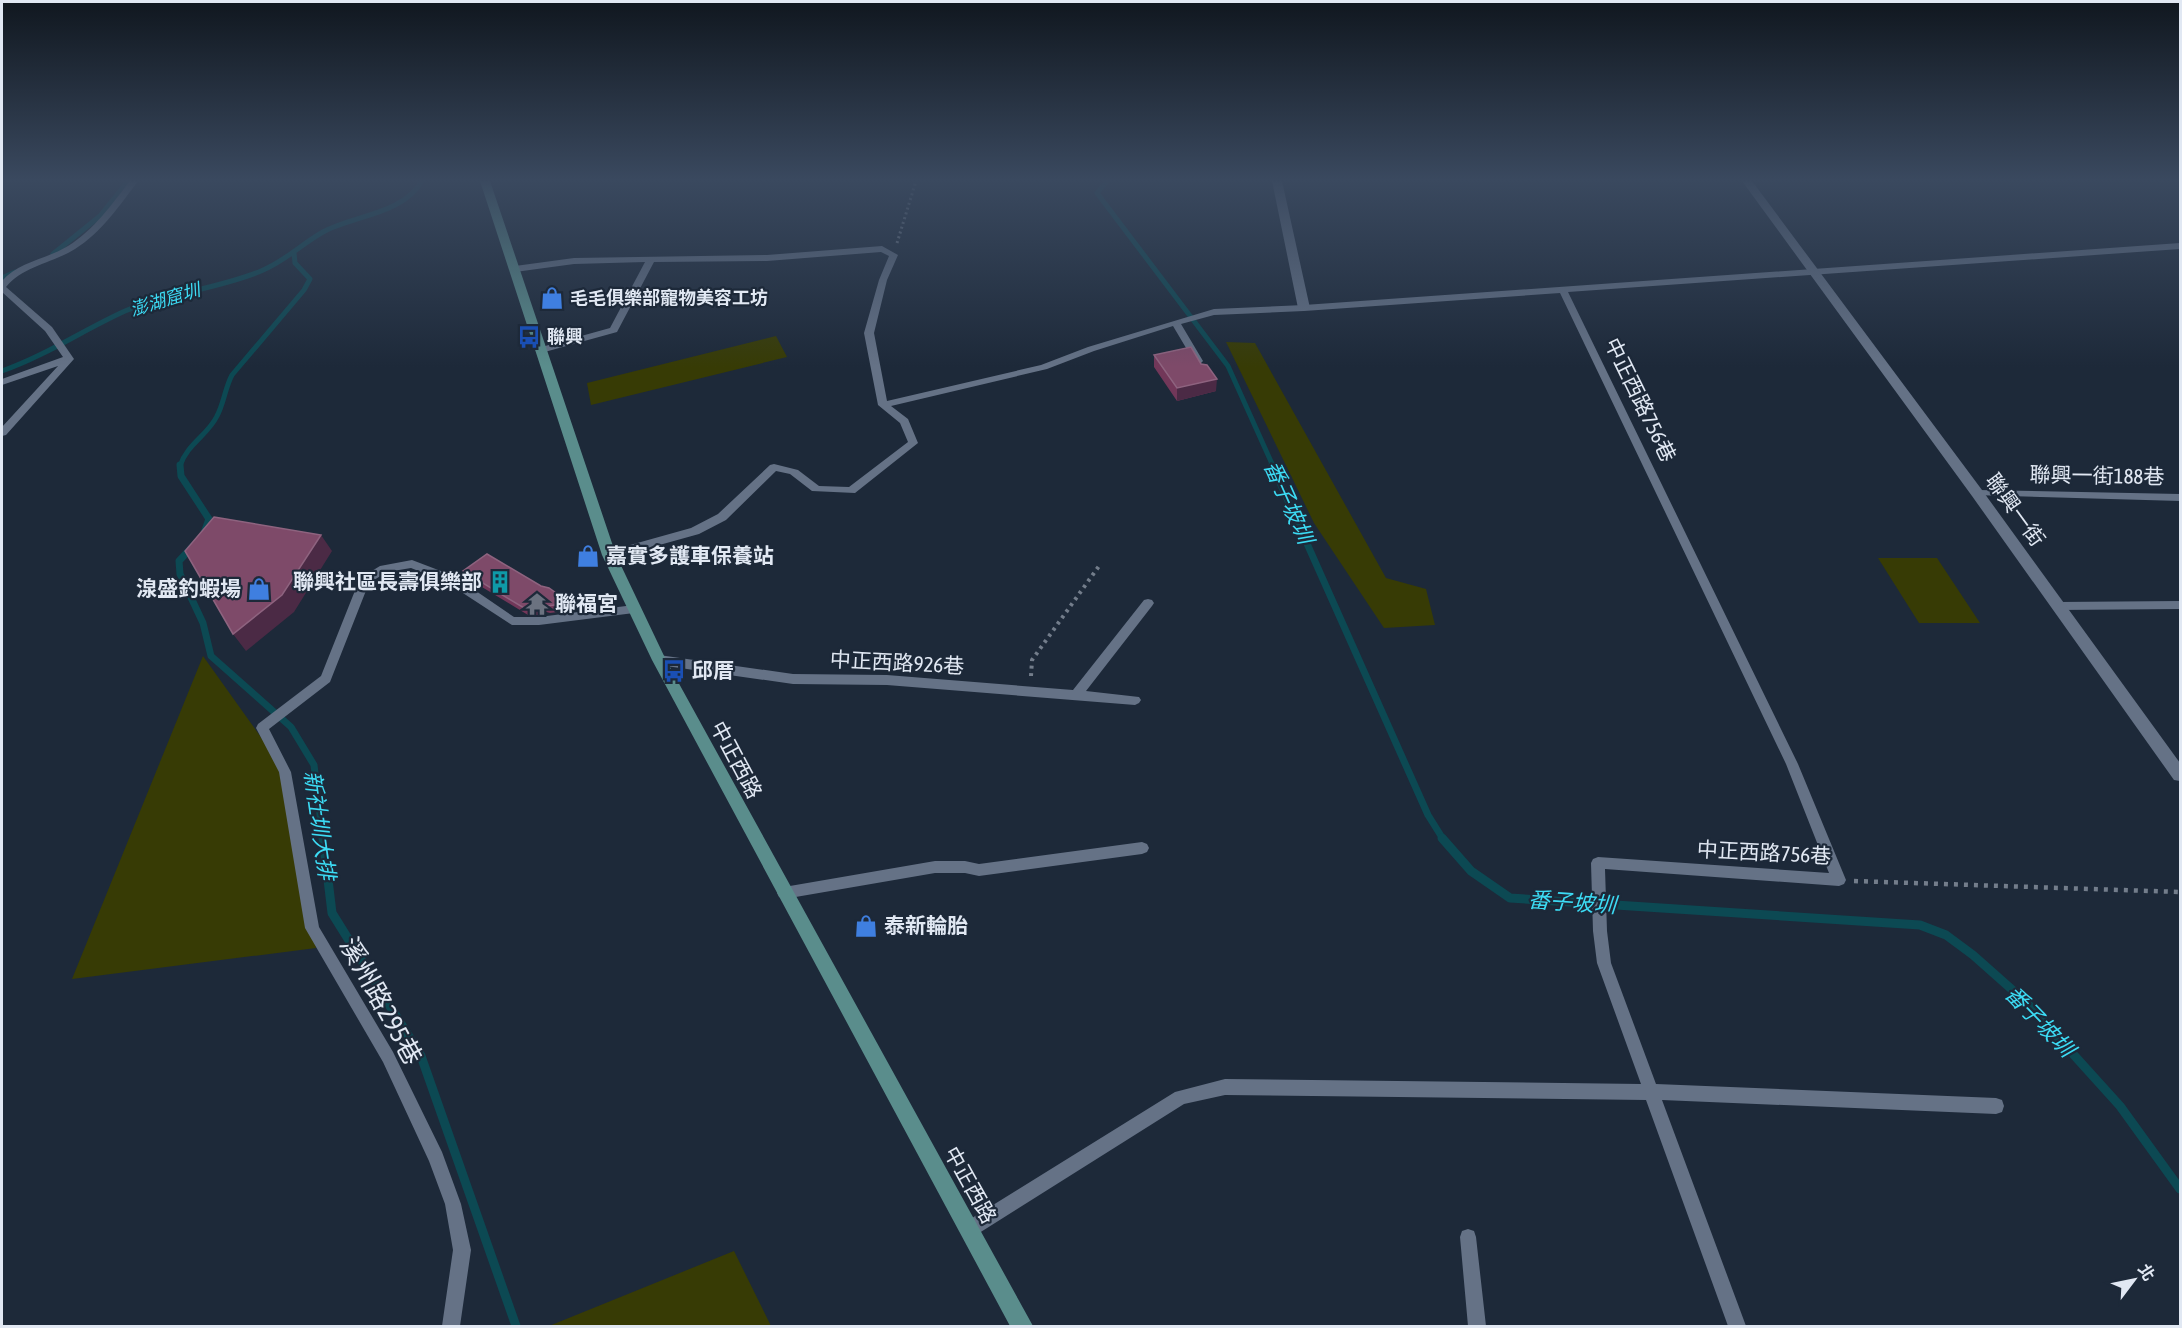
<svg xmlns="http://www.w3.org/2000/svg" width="2182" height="1328" viewBox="0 0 2182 1328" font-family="'Asap Condensed','Noto Sans TC',sans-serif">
	<rect width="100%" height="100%" fill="#1d2939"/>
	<!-- green -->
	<path fill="#373b05" d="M776,336L787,357L591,405L587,383Z
		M1226,342L1255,343L1386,578L1426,589L1435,625L1384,628L1314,523Z
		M1878,558H1937L1980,623H1919Z
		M203,656L285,771L316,948L72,979Z
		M734,1251L771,1326H549Z"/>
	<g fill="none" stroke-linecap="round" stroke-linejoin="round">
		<!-- stream-far2 -->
		<path stroke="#0c4953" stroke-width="5" d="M1107,181L1097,193L1228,366L1273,466
			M53,254L100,216L128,181
			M2,278L15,272
			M2,371C47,355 83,330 125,311C168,293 218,289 261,271C287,260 300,245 323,232C354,215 402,215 422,181
			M180,466C187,444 208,435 217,416C224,403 225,388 232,375L304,290L310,279L295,263L294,253"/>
		<!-- stream-far1 -->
		<path stroke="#0c4953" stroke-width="7" d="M180,465L181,476L209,519L204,533
			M1272,465L1428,815L1443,839
			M193,546L179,561L180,574L203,623L211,656L291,727L314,765L323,839"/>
		<!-- stream -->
		<path stroke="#0c4953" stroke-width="9" d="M323,838L332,913L421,1056L516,1326
			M1442,838L1471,871L1510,898L1920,925L1946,935L1973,955L2026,1002L2120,1106L2180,1189"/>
		<!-- path-far2 -->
		<path stroke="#737d8b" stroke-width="3" stroke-dasharray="2 3" stroke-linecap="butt" d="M897,243L916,181"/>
		<!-- path-far1 -->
		<path stroke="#737d8b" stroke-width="4" stroke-dasharray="3 4.5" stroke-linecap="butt" d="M1031,676L1032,660L1099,566"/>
		<!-- path -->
		<path stroke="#737d8b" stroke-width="4.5" stroke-dasharray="4 6" stroke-linecap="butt" d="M1854,881L2180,892"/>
		<!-- lane -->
		<path fill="#657286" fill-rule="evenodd" d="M130,181H138C120,205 101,233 75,249C53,263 23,266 6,287L52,327L74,359L6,435L2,436V427L58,366L2,385V379L63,357L45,331L2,292V281C18,262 47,259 68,246C94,230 112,204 130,181Z
			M2180,243V249L1568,292L1798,764L1846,880L1844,884L1839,886L1605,869L1607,931L1611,963L1656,1084L1996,1098L2002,1100L2004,1106L2002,1112L1996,1114L1662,1100L1746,1326H1728L1646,1100L1225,1095L1184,1104L976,1235L970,1237L964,1235L962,1229L964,1223L1175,1092L1225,1079L1641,1084L1597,963L1593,931L1591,863L1593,859L1598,857L1829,873L1786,764L1560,293L1304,311L1214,315L1181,324L1203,361L1201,363H1195L1173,326L1094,351L1047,369L891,406L908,419L918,443L855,493L812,491L790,474L776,471L726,520L699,534L609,559L603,555L605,552L691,528L718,514L770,465L774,464L798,470L819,486L849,487L908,442L900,423L878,405L864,333L879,280L889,256L881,252L767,261L654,262L617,332L541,353L538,352V348L610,328L645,262L574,264L515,272L511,269L515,266L574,258L767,255L882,246L898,255L887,280L874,333L887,401L1041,365L1088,347L1214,309L1304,305Z
			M1977,490L2180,494V501L1973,495L1972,493L1973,491Z
			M412,560L454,576L514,617H539L634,605L640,609L634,613L539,625H512L446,582L411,568L387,572L369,583L330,682L269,729L291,772L319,927L393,1052L442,1152L461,1204L471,1250L460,1326H442L453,1250L445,1204L429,1161L383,1062L305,928L279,772L256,728L258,724L321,676L360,578L380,566Z
			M1148,599L1152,600L1154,603L1152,606L1086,691L1139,697L1141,700L1139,703L1135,705L887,685L793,684L659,665L653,660L659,655L793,674L887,675L1073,690L1144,600Z
			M2180,601V609L2058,610L2052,606L2058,602Z
			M1142,842L1147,844L1149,848L1147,852L1142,854L979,876L965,873H935L784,899L779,897L777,893L779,889L784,887L935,861H965L979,864Z
			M1468,1229L1474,1231L1476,1237L1486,1326H1468L1460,1237L1462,1231Z"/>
		<!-- street -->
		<path fill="#657286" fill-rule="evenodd" d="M1272,181H1282L1310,308L1308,310H1300L1298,308Z
			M1742,181H1752L1982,490L2180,763V781L2174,780L1972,496Z"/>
		<!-- secondary -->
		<path fill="#5a8d8c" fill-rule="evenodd" d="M480,181H490L616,555L666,660L1033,1326H1010L652,660L602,555Z"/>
	</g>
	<!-- wall -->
	<path fill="#723759" d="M1154,355L1216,391L1177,401L1154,367Z
		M463,571L570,603L573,610L550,613L543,611L540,615H528L467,578Z"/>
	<!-- shaded-wall -->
	<path fill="#4b2a45" d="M1217,379L1216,391L1177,401V388Z
		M321,535L332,551L294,612L246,651L233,634Z
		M540,604L543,611L540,615L537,607Z"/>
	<!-- building -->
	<path fill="#7e4a69" stroke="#8e637f" stroke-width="1.5" d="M1191,347L1201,364L1207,365L1217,379L1177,388L1154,355Z
		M214,517L321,535L282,595L233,634L185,551Z
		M487,554L541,586L549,588L570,603L547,606L540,604L537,607L524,608L463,571Z"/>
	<!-- sky -->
	<linearGradient id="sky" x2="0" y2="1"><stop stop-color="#10171f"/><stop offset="0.49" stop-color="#3a495f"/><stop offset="1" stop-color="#3a495f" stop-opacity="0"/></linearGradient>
	<rect width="2182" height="367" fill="url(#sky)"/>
	<!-- icons -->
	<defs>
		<g id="shop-bare" transform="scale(1.8)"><path d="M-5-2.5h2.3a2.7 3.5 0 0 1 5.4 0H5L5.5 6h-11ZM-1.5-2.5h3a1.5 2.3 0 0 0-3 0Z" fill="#3f7fe0" stroke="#1d2939" stroke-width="2.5" paint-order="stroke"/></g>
		<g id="bus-bare" transform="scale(1.8)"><path d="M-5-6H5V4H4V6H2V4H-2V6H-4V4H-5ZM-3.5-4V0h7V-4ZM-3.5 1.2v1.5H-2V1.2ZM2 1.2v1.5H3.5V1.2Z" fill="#1a4fb4" stroke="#1d2939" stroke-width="2.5" paint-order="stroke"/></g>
		<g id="building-bare" transform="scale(1.8)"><path d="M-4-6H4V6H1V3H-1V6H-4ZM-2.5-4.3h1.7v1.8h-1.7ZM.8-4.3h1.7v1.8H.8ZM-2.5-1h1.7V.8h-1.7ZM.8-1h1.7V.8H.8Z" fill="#0f9aa8" stroke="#1d2939" stroke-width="2.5" paint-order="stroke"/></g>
		<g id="temple-bare" transform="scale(1.8)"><path d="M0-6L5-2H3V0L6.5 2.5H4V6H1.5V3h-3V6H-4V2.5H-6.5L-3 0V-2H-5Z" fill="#6b7280" stroke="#1d2939" stroke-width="2.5" paint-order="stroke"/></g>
	</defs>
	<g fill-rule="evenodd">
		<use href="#shop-bare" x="552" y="298"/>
		<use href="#bus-bare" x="529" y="337"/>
		<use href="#shop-bare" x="588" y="556"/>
		<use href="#building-bare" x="500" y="582"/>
		<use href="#shop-bare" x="259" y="589"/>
		<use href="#temple-bare" x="537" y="604"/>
		<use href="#bus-bare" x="674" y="671"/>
		<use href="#shop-bare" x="866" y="926"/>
	</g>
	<g text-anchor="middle" stroke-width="4.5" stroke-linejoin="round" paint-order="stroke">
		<!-- far-poi labels -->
		<g font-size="18" font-weight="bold" fill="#e1e8f3" stroke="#1d2939" text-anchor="start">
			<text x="570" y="304">毛毛俱樂部寵物美容工坊</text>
			<text x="547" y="343">聯興</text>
		</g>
		<!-- far-water labels -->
		<g font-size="18" font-style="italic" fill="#3cdbf4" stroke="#1d2939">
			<text transform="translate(165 300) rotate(-17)" y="6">澎湖窟圳</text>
		</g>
		<!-- street labels -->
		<g font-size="21" fill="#e1e8f3" stroke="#1d2939">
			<text transform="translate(1640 400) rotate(64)" y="7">中正西路756巷</text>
			<text transform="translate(2097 476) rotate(1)" y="7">聯興一街188巷</text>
			<text transform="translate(2015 510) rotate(54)" y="7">聯興一街</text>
			<text transform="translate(897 663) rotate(3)" y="7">中正西路926巷</text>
			<text transform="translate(736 760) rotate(62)" y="7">中正西路</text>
			<text transform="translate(1764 853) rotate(3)" y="7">中正西路756巷</text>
			<text transform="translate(970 1185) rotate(61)" y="7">中正西路</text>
		</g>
		<!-- poi labels -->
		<g font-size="21" font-weight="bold" fill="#e1e8f3" stroke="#1d2939" text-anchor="start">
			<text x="606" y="563">嘉實多護車保養站</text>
			<text x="482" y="589" text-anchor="end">聯興社區長壽俱樂部</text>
			<text x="241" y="596" text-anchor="end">湶盛釣蝦場</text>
			<text x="555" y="611">聯福宮</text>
			<text x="692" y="678">邱厝</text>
			<text x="884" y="933">泰新輪胎</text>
		</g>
		<!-- water labels -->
		<g font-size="22" font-style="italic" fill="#3cdbf4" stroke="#1d2939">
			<text transform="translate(1289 502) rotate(66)" y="8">番子坡圳</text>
			<text transform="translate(320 825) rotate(82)" y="8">新社圳大排</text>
			<text transform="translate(1572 902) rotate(4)" y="8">番子坡圳</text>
			<text transform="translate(2040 1021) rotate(46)" y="8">番子坡圳</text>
		</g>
		<!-- near-street labels -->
		<g font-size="26" fill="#e1e8f3" stroke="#1d2939">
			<text transform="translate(381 1001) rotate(61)" y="9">溪州路295巷</text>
		</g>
	</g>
	<!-- border -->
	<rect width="2182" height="1328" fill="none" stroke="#e1e8f3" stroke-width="6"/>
	<!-- north arrow -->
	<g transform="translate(2134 1280) rotate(58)" stroke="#1d2939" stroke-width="4.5" paint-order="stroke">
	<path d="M0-4.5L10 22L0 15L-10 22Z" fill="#e1e8f3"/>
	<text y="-9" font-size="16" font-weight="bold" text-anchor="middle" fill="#e1e8f3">北</text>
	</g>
</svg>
